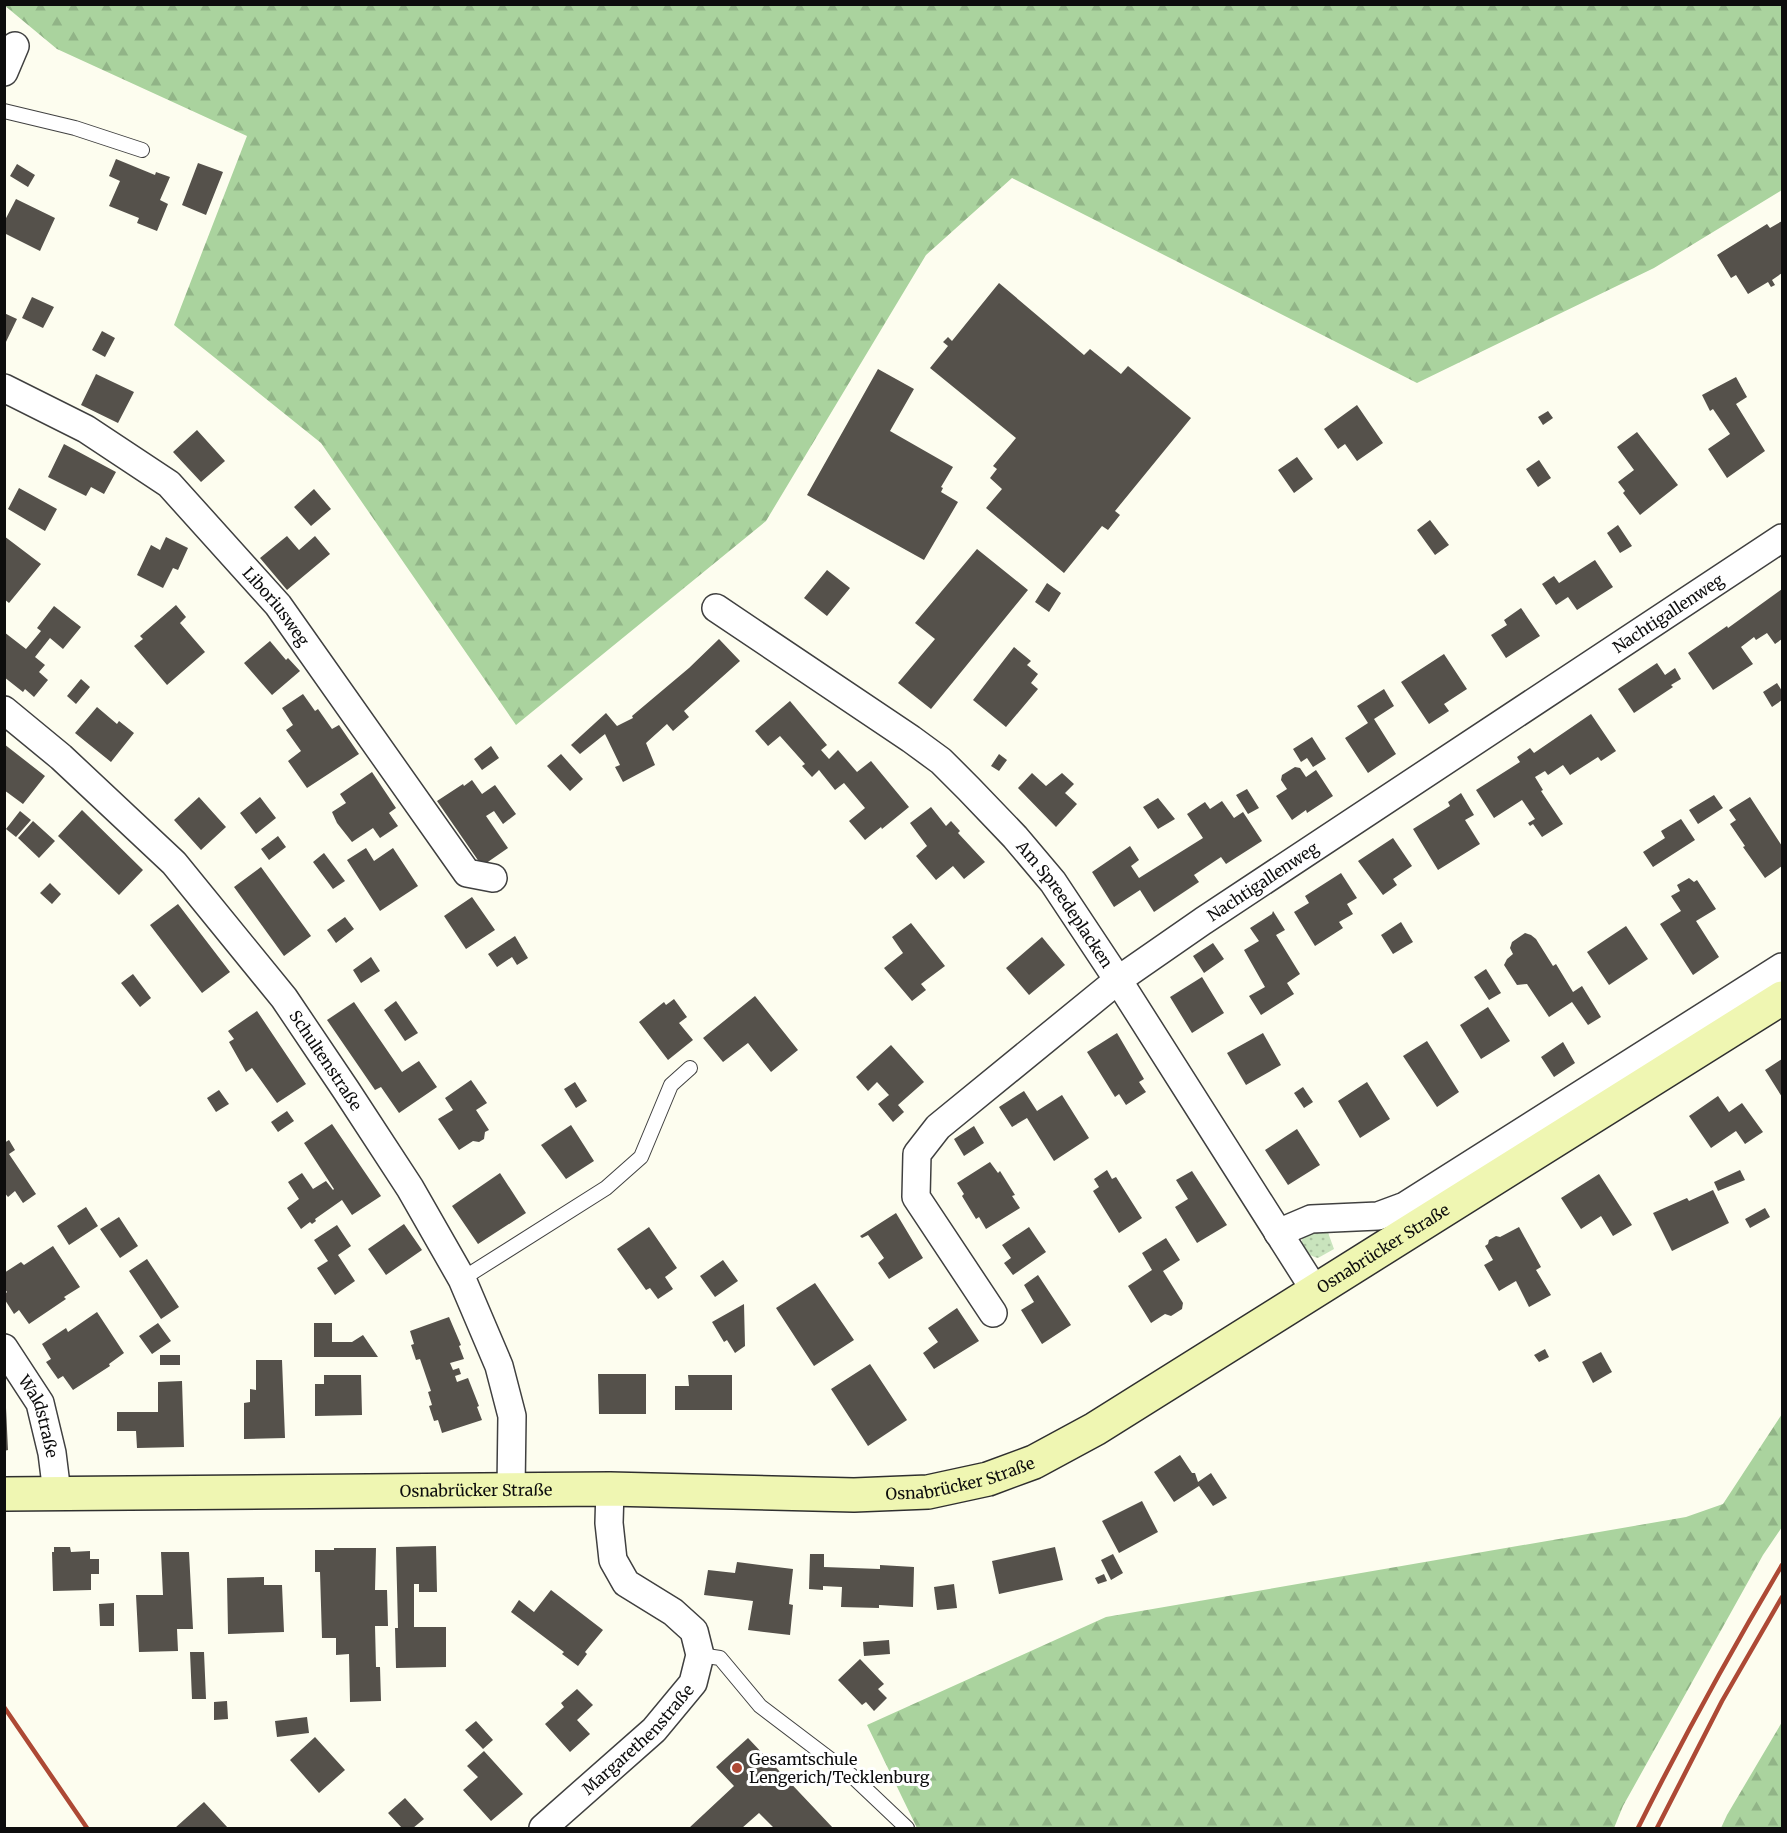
<svg xmlns="http://www.w3.org/2000/svg" width="1787" height="1833" viewBox="0 0 1787 1833" font-family="Merriweather,serif">
	<defs>
		<pattern id="grass-dots" width="8" height="8" patternUnits="userSpaceOnUse" patternTransform="scale(1.5)"><rect width="8" height="8" fill="#c9e4bd"/><path d="M2 2h.1M6 6h.1" fill="none" stroke="#abc2a1" stroke-width="1.8" stroke-linecap="round"/></pattern>
		<pattern id="forest-firs" width="22" height="20" patternUnits="userSpaceOnUse" patternTransform="scale(1.5)"><rect width="22" height="20" fill="#aad39e"/><path d="M5 1l3.5 6h-7zM16 11l3.5 6h-7z" fill="#91b487"/></pattern>
	</defs>
	<rect width="100%" height="100%" fill="#fdfdef"/>
	<!-- grass -->
	<path fill="url(#grass-dots)" d="M1326,1227L1334,1249L1318,1258C1303,1254 1298,1246 1305,1231Z"/>
	<!-- forest -->
	<path fill="url(#forest-firs)" d="M4,5H1782V190L1654,268L1417,383L1012,178L926,255L766,521L516,725L321,443L174,325L247,136L57,49Z
		M1782,1414V1527L1763,1555L1623,1806L1614,1828H917L867,1725L1106,1617L1686,1517L1723,1504Z
		M1782,1722V1828H1721L1727,1815Z"/>
	<!-- building -->
	<path fill="#55514b" d="M116,159L155,175L156,172L170,177L160,200L168,204L157,231L137,223L139,218L109,206L120,181L109,176Z
		M198,163L223,172L206,215L182,205Z
		M17,164L35,175L28,187L10,176Z
		M16,199L55,218L40,251L4,233V222Z
		M1782,221V273L1772,280L1775,285L1771,287L1768,282L1748,294L1736,275L1731,278L1717,255L1767,224L1770,228Z
		M999,283L1084,355L1090,349L1121,374L1128,366L1191,418L1115,511L1120,515L1108,530L1102,526L1064,573L986,508L1002,489L990,478L997,469L993,466L1016,438L930,368L948,346L943,342L948,337L952,341Z
		M32,297L54,307L43,328L22,318Z
		M4,313L17,319L4,346Z
		M102,331L115,338L105,357L92,350Z
		M878,369L914,389L890,431L953,467L941,487L943,488L941,492L958,502L924,560L807,495Z
		M96,374L134,392L118,423L81,405Z
		M1736,377L1747,397L1736,404L1765,451L1727,478L1708,449L1730,434L1713,409L1710,411L1702,395Z
		M1357,405L1383,443L1357,461L1345,444L1338,449L1324,429Z
		M1548,411L1553,418L1543,425L1538,417Z
		M197,430L225,461L201,482L173,452Z
		M1637,432L1678,485L1640,515L1623,493L1625,491L1618,482L1634,470L1617,447Z
		M64,444L116,472L104,494L91,487L86,496L48,477Z
		M1297,457L1313,479L1294,493L1278,470Z
		M1539,460L1551,478L1538,487L1526,469Z
		M19,488L57,509L45,531L8,509Z
		M314,489L331,509L311,526L294,507Z
		M1430,520L1449,545L1435,555L1417,530Z
		M1618,525L1632,546L1620,553L1607,533Z
		M4,536L41,564L9,603L4,599Z
		M287,536L299,550L315,536L330,554L287,590L260,558Z
		M166,537L188,548L178,570L173,568L163,588L137,575L151,545L160,550Z
		M977,549L1028,590L931,709L898,683L935,639L915,623Z
		M1595,560L1613,587L1577,610L1568,597L1556,605L1542,584L1554,576L1559,583Z
		M827,570L850,588L827,616L804,598Z
		M1047,583L1061,593L1049,612L1035,602Z
		M1782,589V639L1775,644L1767,633L1756,640L1754,637L1741,647L1753,664L1713,690L1688,653L1727,626L1728,628Z
		M176,605L186,617L180,623L205,652L167,685L134,646L143,639L140,636Z
		M54,606L81,627L63,649L50,638L35,657L45,665L39,672L48,680L34,697L25,689L23,692L4,677V632L26,649L41,631L37,628Z
		M1521,608L1540,636L1506,658L1491,635L1507,625L1504,620Z
		M719,639L740,661L684,711L689,717L673,731L667,724L646,743L655,765L623,782L615,767L620,765L605,734L580,754L571,745L606,713L617,726L633,718L632,716L689,668Z
		M270,641L286,660L288,658L300,671L272,695L244,663Z
		M1014,647L1031,661L1027,665L1038,674L1031,683L1038,689L1006,727L973,700Z
		M1444,654L1467,689L1444,704L1449,711L1429,724L1401,682Z
		M1657,663L1665,675L1675,668L1681,679L1671,685L1673,687L1634,713L1618,689Z
		M81,679L90,687L76,704L67,696Z
		M1777,683L1782,691V700L1772,707L1763,692Z
		M1384,689L1394,706L1374,719L1396,754L1368,773L1345,738L1368,723L1357,706Z
		M303,694L315,711L318,709L332,729L339,725L359,754L307,788L288,761L301,751L286,730L293,725L282,708Z
		M790,701L827,745L821,750L829,759L838,750L857,772L871,761L909,807L882,829L881,827L865,840L849,821L865,808L844,783L835,790L819,770L812,777L802,766L805,764L780,736L768,746L755,731Z
		M97,707L117,724L119,721L134,733L111,762L75,733Z
		M1591,714L1616,751L1601,761L1598,757L1570,775L1563,765L1548,775L1545,771L1535,777L1543,790L1541,791L1563,824L1542,837L1533,824L1530,826L1528,823L1535,819L1522,800L1494,818L1476,790L1520,762L1517,757L1530,748L1534,753Z
		M1312,737L1326,759L1313,767L1307,758L1301,762L1293,749Z
		M4,744L45,776L23,804L4,790Z
		M491,746L499,758L482,770L474,759Z
		M561,754L583,779L570,791L547,766Z
		M999,754L1007,760L999,771L991,766Z
		M1295,767L1300,768L1306,777L1316,770L1333,796L1307,813L1306,810L1292,820L1276,796L1287,789L1281,780L1282,775Z
		M372,772L396,808L389,813L398,826L380,838L373,828L352,842L337,823L332,812L346,803L340,794Z
		M1032,773L1046,786L1062,773L1074,784L1065,793L1077,804L1056,827L1018,788Z
		M472,780L482,794L495,785L516,814L503,824L494,811L486,816L508,848L482,866L437,801L463,784L464,786Z
		M1247,789L1259,808L1248,814L1236,795Z
		M1461,793L1474,815L1465,820L1480,844L1438,870L1413,829L1450,806L1448,802Z
		M1714,795L1723,808L1698,824L1689,810Z
		M199,797L226,827L201,850L174,820Z
		M260,797L276,818L256,834L240,813Z
		M1750,797L1782,846V866L1765,878L1743,847L1745,846L1730,824L1736,820L1729,810Z
		M1158,798L1175,819L1158,829L1143,807Z
		M1222,801L1234,818L1243,812L1262,841L1226,864L1221,857L1194,875L1199,882L1154,912L1140,890L1114,907L1092,872L1130,846L1139,860L1131,866L1139,878L1203,838L1187,814L1205,802L1210,809Z
		M931,807L946,826L951,821L960,831L958,833L985,862L964,879L953,866L936,880L916,856L927,846L910,823Z
		M82,810L143,870L119,895L58,836Z
		M20,811L31,820L16,837L6,829Z
		M1681,819L1695,840L1653,867L1643,852L1665,838L1661,831Z
		M33,821L55,841L39,858L18,838Z
		M278,836L286,847L269,860L261,849Z
		M1393,838L1412,866L1393,879L1397,885L1383,895L1358,861Z
		M366,848L374,861L393,848L418,886L380,911L347,860Z
		M324,853L345,881L333,889L313,862Z
		M261,867L311,936L284,956L234,887Z
		M1341,873L1357,898L1347,904L1353,914L1339,922L1343,928L1315,946L1294,912L1309,903L1305,896Z
		M1689,878L1694,882L1697,880L1716,909L1696,921L1719,957L1693,975L1660,924L1681,911L1671,896L1680,891L1677,885Z
		M50,883L61,894L52,904L40,893Z
		M472,897L495,930L466,949L444,916Z
		M178,904L230,972L202,993L150,925Z
		M1273,911L1285,930L1276,935L1300,974L1287,983L1294,994L1261,1015L1249,996L1265,987L1244,950L1259,941L1250,928L1272,914Z
		M345,917L354,929L336,943L327,930Z
		M1401,922L1413,942L1393,954L1381,935Z
		M911,923L945,966L921,984L926,990L912,1001L884,968L903,953L892,937Z
		M1626,926L1648,959L1609,985L1587,952Z
		M1525,933L1531,935L1536,939L1553,966L1556,964L1573,992L1582,986L1601,1017L1588,1025L1572,1002L1549,1017L1527,984L1517,985L1504,965L1507,959L1513,954L1510,948L1512,942Z
		M515,936L528,958L517,965L512,957L497,967L488,954Z
		M1042,937L1065,965L1029,995L1006,968Z
		M1213,943L1224,959L1204,973L1193,956Z
		M371,957L380,971L361,983L353,970Z
		M1486,969L1501,993L1489,1000L1474,977Z
		M133,974L151,998L140,1007L121,983Z
		M1202,977L1224,1013L1192,1033L1170,997Z
		M755,996L798,1050L771,1072L748,1043L723,1062L703,1038Z
		M674,999L687,1017L679,1023L693,1040L668,1060L639,1022L664,1002L666,1005Z
		M396,1001L418,1033L405,1041L384,1010Z
		M354,1002L402,1072L419,1061L437,1087L399,1113L381,1087L375,1090L327,1020Z
		M1488,1007L1510,1041L1481,1059L1460,1025Z
		M257,1011L306,1084L277,1103L252,1068L246,1072L229,1042L234,1039L228,1031Z
		M1117,1033L1144,1079L1139,1082L1146,1092L1126,1105L1119,1094L1115,1097L1087,1052Z
		M1263,1033L1281,1065L1246,1085L1227,1053Z
		M1427,1041L1459,1092L1437,1107L1403,1056Z
		M1563,1042L1575,1063L1554,1077L1541,1057Z
		M891,1045L924,1082L898,1105L904,1112L893,1122L878,1104L889,1095L877,1082L868,1091L856,1077Z
		M1782,1059V1097L1765,1070Z
		M471,1080L487,1103L476,1110L489,1130L485,1132L484,1139L479,1142L473,1141L459,1150L438,1119L453,1110L445,1098Z
		M575,1082L587,1101L576,1108L564,1089Z
		M1367,1082L1390,1119L1360,1138L1338,1101Z
		M1303,1087L1313,1102L1304,1108L1294,1093Z
		M219,1090L229,1104L216,1112L207,1098Z
		M1024,1091L1037,1111L1062,1095L1089,1138L1054,1161L1027,1118L1012,1127L999,1107Z
		M1718,1096L1729,1112L1742,1103L1763,1132L1745,1144L1736,1131L1711,1148L1689,1116Z
		M287,1111L294,1121L278,1132L271,1122Z
		M332,1124L381,1196L352,1215L342,1200L315,1219L316,1221L312,1224L310,1222L301,1229L287,1208L299,1199L288,1182L302,1173L313,1189L326,1181L333,1190L334,1189L304,1143Z
		M571,1125L594,1161L566,1179L541,1145Z
		M974,1126L984,1143L964,1156L954,1139Z
		M1297,1129L1320,1165L1288,1185L1265,1150Z
		M9,1140L15,1150L9,1154L36,1194L23,1203L15,1191L8,1197L4,1192V1143Z
		M990,1162L998,1173L1000,1171L1015,1195L1012,1196L1020,1208L986,1229L979,1217L976,1219L962,1196L964,1194L957,1183Z
		M1107,1170L1112,1179L1116,1177L1142,1218L1119,1233L1093,1191L1099,1187L1094,1179Z
		M1740,1170L1745,1180L1718,1191L1714,1182Z
		M1192,1171L1227,1225L1197,1243L1175,1207L1188,1199L1176,1180Z
		M500,1173L526,1213L478,1244L452,1206Z
		M1599,1174L1632,1225L1613,1236L1601,1216L1581,1229L1561,1198Z
		M1713,1190L1729,1223L1672,1251L1653,1213L1687,1198L1689,1201Z
		M86,1207L98,1226L69,1245L57,1226Z
		M1765,1208L1770,1217L1750,1228L1745,1219Z
		M896,1213L923,1258L889,1279L878,1263L884,1258L868,1235L862,1238L860,1236Z
		M119,1217L138,1246L120,1258L100,1229Z
		M404,1224L422,1250L386,1275L368,1249Z
		M337,1225L351,1246L338,1255L355,1281L335,1295L317,1268L328,1261L314,1240Z
		M649,1227L677,1268L665,1277L673,1289L658,1299L650,1288L646,1290L617,1249Z
		M1029,1227L1046,1252L1013,1275L1004,1263L1011,1258L1002,1245Z
		M1519,1227L1541,1267L1536,1270L1551,1295L1529,1307L1516,1281L1499,1291L1484,1265L1493,1260L1485,1246L1488,1244L1489,1240L1496,1236L1500,1237Z
		M1166,1238L1180,1260L1163,1271L1183,1303L1182,1309L1171,1316L1165,1314L1151,1323L1128,1286L1152,1270L1142,1253Z
		M53,1246L80,1287L64,1297L66,1299L29,1324L19,1310L14,1314L5,1300V1294L7,1292L4,1288V1273L21,1262L24,1265Z
		M147,1259L179,1307L161,1319L129,1271Z
		M723,1260L738,1281L715,1297L700,1276Z
		M1038,1275L1071,1325L1042,1344L1021,1310L1034,1302L1024,1285Z
		M815,1283L854,1340L814,1366L776,1308Z
		M744,1304L745,1346L735,1353L727,1340L724,1342L712,1322Z
		M957,1308L979,1341L934,1369L923,1353L938,1342L928,1328Z
		M97,1312L124,1353L109,1364L110,1366L73,1390L63,1376L58,1379L46,1362L51,1359L42,1344L66,1328L68,1332Z
		M449,1317L461,1345L459,1346L464,1359L450,1363L453,1370L459,1368L461,1374L455,1376L457,1382L468,1378L479,1406L477,1407L482,1420L442,1433L438,1420L434,1421L429,1406L432,1405L428,1392L431,1391L420,1359L416,1360L411,1345L414,1344L410,1331Z
		M158,1323L171,1341L152,1354L139,1336Z
		M314,1323H332V1342H352L363,1335L378,1357H314Z
		M1545,1349L1549,1357L1539,1362L1534,1355Z
		M1601,1352L1612,1372L1593,1383L1582,1362Z
		M160,1355H180V1365H160Z
		M256,1360H282L285,1438L244,1439V1403L250,1402V1389L256,1390Z
		M870,1364L907,1420L868,1446L831,1389Z
		M598,1374H646V1414H599Z
		M324,1375H361L362,1415L315,1416V1384H324Z
		M688,1375H732V1410H675V1386H689Z
		M182,1381L184,1447L137,1448L136,1431H117V1412H158V1382Z
		M4,1408H6L8,1450L4,1451Z
		M1180,1455L1192,1473H1195L1198,1482L1211,1473L1227,1498L1213,1506L1199,1486L1174,1502L1154,1472Z
		M1142,1501L1158,1532L1119,1553L1102,1521Z
		M436,1546L437,1592H419V1584H414V1627H446V1667L396,1668L395,1628H398L396,1547Z
		M54,1547H70L71,1552L90,1551V1559H99V1574H91V1590L53,1591L52,1552H54Z
		M1055,1547L1063,1580L999,1594L992,1561Z
		M334,1548H376L375,1590H387L388,1626H375L376,1667H380L381,1701L350,1702L349,1654L336,1655V1638H322L320,1572H315V1550H334Z
		M161,1552H189L193,1629H177L178,1651L139,1652L136,1595H163Z
		M810,1554H824V1567L880,1569V1565L914,1567L913,1607L879,1605V1608L841,1607L842,1587L823,1586V1590L809,1589Z
		M1113,1554L1123,1573L1111,1580L1101,1560Z
		M737,1562L793,1569L789,1604L793,1605L790,1635L748,1630L753,1601L704,1595L708,1570L735,1573Z
		M1104,1574L1107,1581L1098,1584L1095,1578Z
		M264,1577V1585H282L284,1632L228,1634L227,1578Z
		M954,1584L957,1608L937,1610L934,1587Z
		M551,1590L603,1630L585,1652L587,1654L578,1666L562,1654L564,1652L511,1612L519,1600L534,1612Z
		M114,1603V1626H100L99,1604Z
		M889,1640L890,1654L864,1656L863,1642Z
		M190,1652H204L206,1699H192Z
		M860,1659L884,1684L878,1689L887,1698L874,1711L866,1702L862,1705L838,1680Z
		M577,1689L593,1705L577,1720L590,1734L570,1752L545,1724L564,1707L561,1703Z
		M227,1701L228,1719L214,1720V1702Z
		M307,1717L309,1733L277,1737L275,1721Z
		M476,1721L493,1740L483,1749L465,1730Z
		M315,1737L345,1770L319,1793L290,1760Z
		M748,1738L833,1828H774L759,1813L742,1828H689L734,1786L716,1767Z
		M484,1751L523,1794L491,1821L463,1790L478,1777L467,1766Z
		M405,1798L424,1819L413,1828H402L388,1813Z
		M204,1802L228,1828H175Z"/>
	<g fill="none" stroke-linecap="round" stroke-linejoin="round">
		<!-- service casing -->
		<g stroke="#404040" stroke-width="16">
			<path id="service" d="M4,111L75,128L142,150
				M462,1279L606,1188L641,1157L671,1085L690,1068
				M700,1655L720,1658L760,1706L851,1775L907,1828"/>
		</g>
		<!-- minor casing -->
		<g stroke="#404040" stroke-width="30">
			<g id="minor">
				<path d="M4,72L15,46"/>
				<path id="s1" d="M4,388L86,429L169,484L278,605L467,873L493,878"/>
				<path id="s2" d="M716,608L911,739L941,761L969,789L1015,837L1053,882L1118,980L1316,1292"/>
				<path id="s3" d="M4,710L61,757L174,863L284,998L346,1090L410,1188L462,1279L499,1366L512,1416L511,1490"/>
				<path d="M1278,1233L1311,1219L1378,1216L1405,1206L1782,967"/>
				<path id="s4" d="M993,1313L916,1197L917,1154L938,1127L1118,980L1203,921L1782,538"/>
				<path id="s5" d="M4,1348L40,1403L52,1453L57,1493"/>
				<path id="s6" d="M543,1828L654,1730L693,1683L700,1655L694,1631L673,1612L626,1583L613,1560L609,1523L610,1489"/>
			</g>
		</g>
		<!-- secondary casing -->
		<g stroke="#2f2f2f" stroke-width="36">
			<g id="secondary">
				<path id="s7" d="M4,1494L610,1489L854,1495L928,1492L988,1479L1034,1462L1095,1429L1782,998"/>
			</g>
		</g>
		<!-- service -->
		<use href="#service" stroke="#fff" stroke-width="14"/>
		<!-- minor -->
		<use href="#minor" stroke="#fff" stroke-width="27"/>
		<!-- secondary -->
		<use href="#secondary" stroke="#eff6b2" stroke-width="33"/>
		<!-- rail -->
		<path stroke="#ad4935" stroke-width="4.5" d="M4,1707L87,1828
			M1638,1828C1683,1738 1731,1651 1782,1565
			M1657,1828L1722,1701L1782,1597"/>
	</g>
	<!-- markers -->
	<circle fill="#ad4935" stroke="#fff" stroke-width="2" cx="737" cy="1768" r="6"/>
	<g text-anchor="middle" stroke-width="6" stroke-linejoin="round" paint-order="stroke">
		<!-- street labels -->
		<g font-size="16" fill="#0d0d0d" stroke="#fff">
			<text dy="6" stroke="none"><textPath href="#s1" startOffset="354">Liboriusweg</textPath></text>
			<text dy="6" stroke="none"><textPath href="#s4" startOffset="1110">Nachtigallenweg</textPath></text>
			<text dy="6" stroke="none"><textPath href="#s4" startOffset="624">Nachtigallenweg</textPath></text>
			<text dy="6" stroke="none"><textPath href="#s2" startOffset="462">Am Spreedeplacken</textPath></text>
			<text dy="6" stroke="none"><textPath href="#s3" startOffset="478">Schultenstraße</textPath></text>
			<text dy="6" stroke="none"><textPath href="#s7" startOffset="1444">Osnabrücker Straße</textPath></text>
			<text dy="6" stroke="none"><textPath href="#s5" startOffset="78">Waldstraße</textPath></text>
			<text dy="6" stroke="none"><textPath href="#s7" startOffset="958">Osnabrücker Straße</textPath></text>
			<text dy="6" stroke="none"><textPath href="#s7" startOffset="472">Osnabrücker Straße</textPath></text>
			<text dy="6" stroke="none"><textPath href="#s6" startOffset="130">Margarethenstraße</textPath></text>
		</g>
		<!-- poi labels -->
		<g font-size="16" fill="#0d0d0d" stroke="#fff" text-anchor="start">
			<text x="749" y="1765">Gesamtschule<tspan x="749" dy="18">Lengerich/Tecklenburg</tspan></text>
		</g>
	</g>
	<!-- border -->
	<rect width="1787" height="1833" fill="none" stroke="#0d0d0d" stroke-width="12"/>
</svg>
